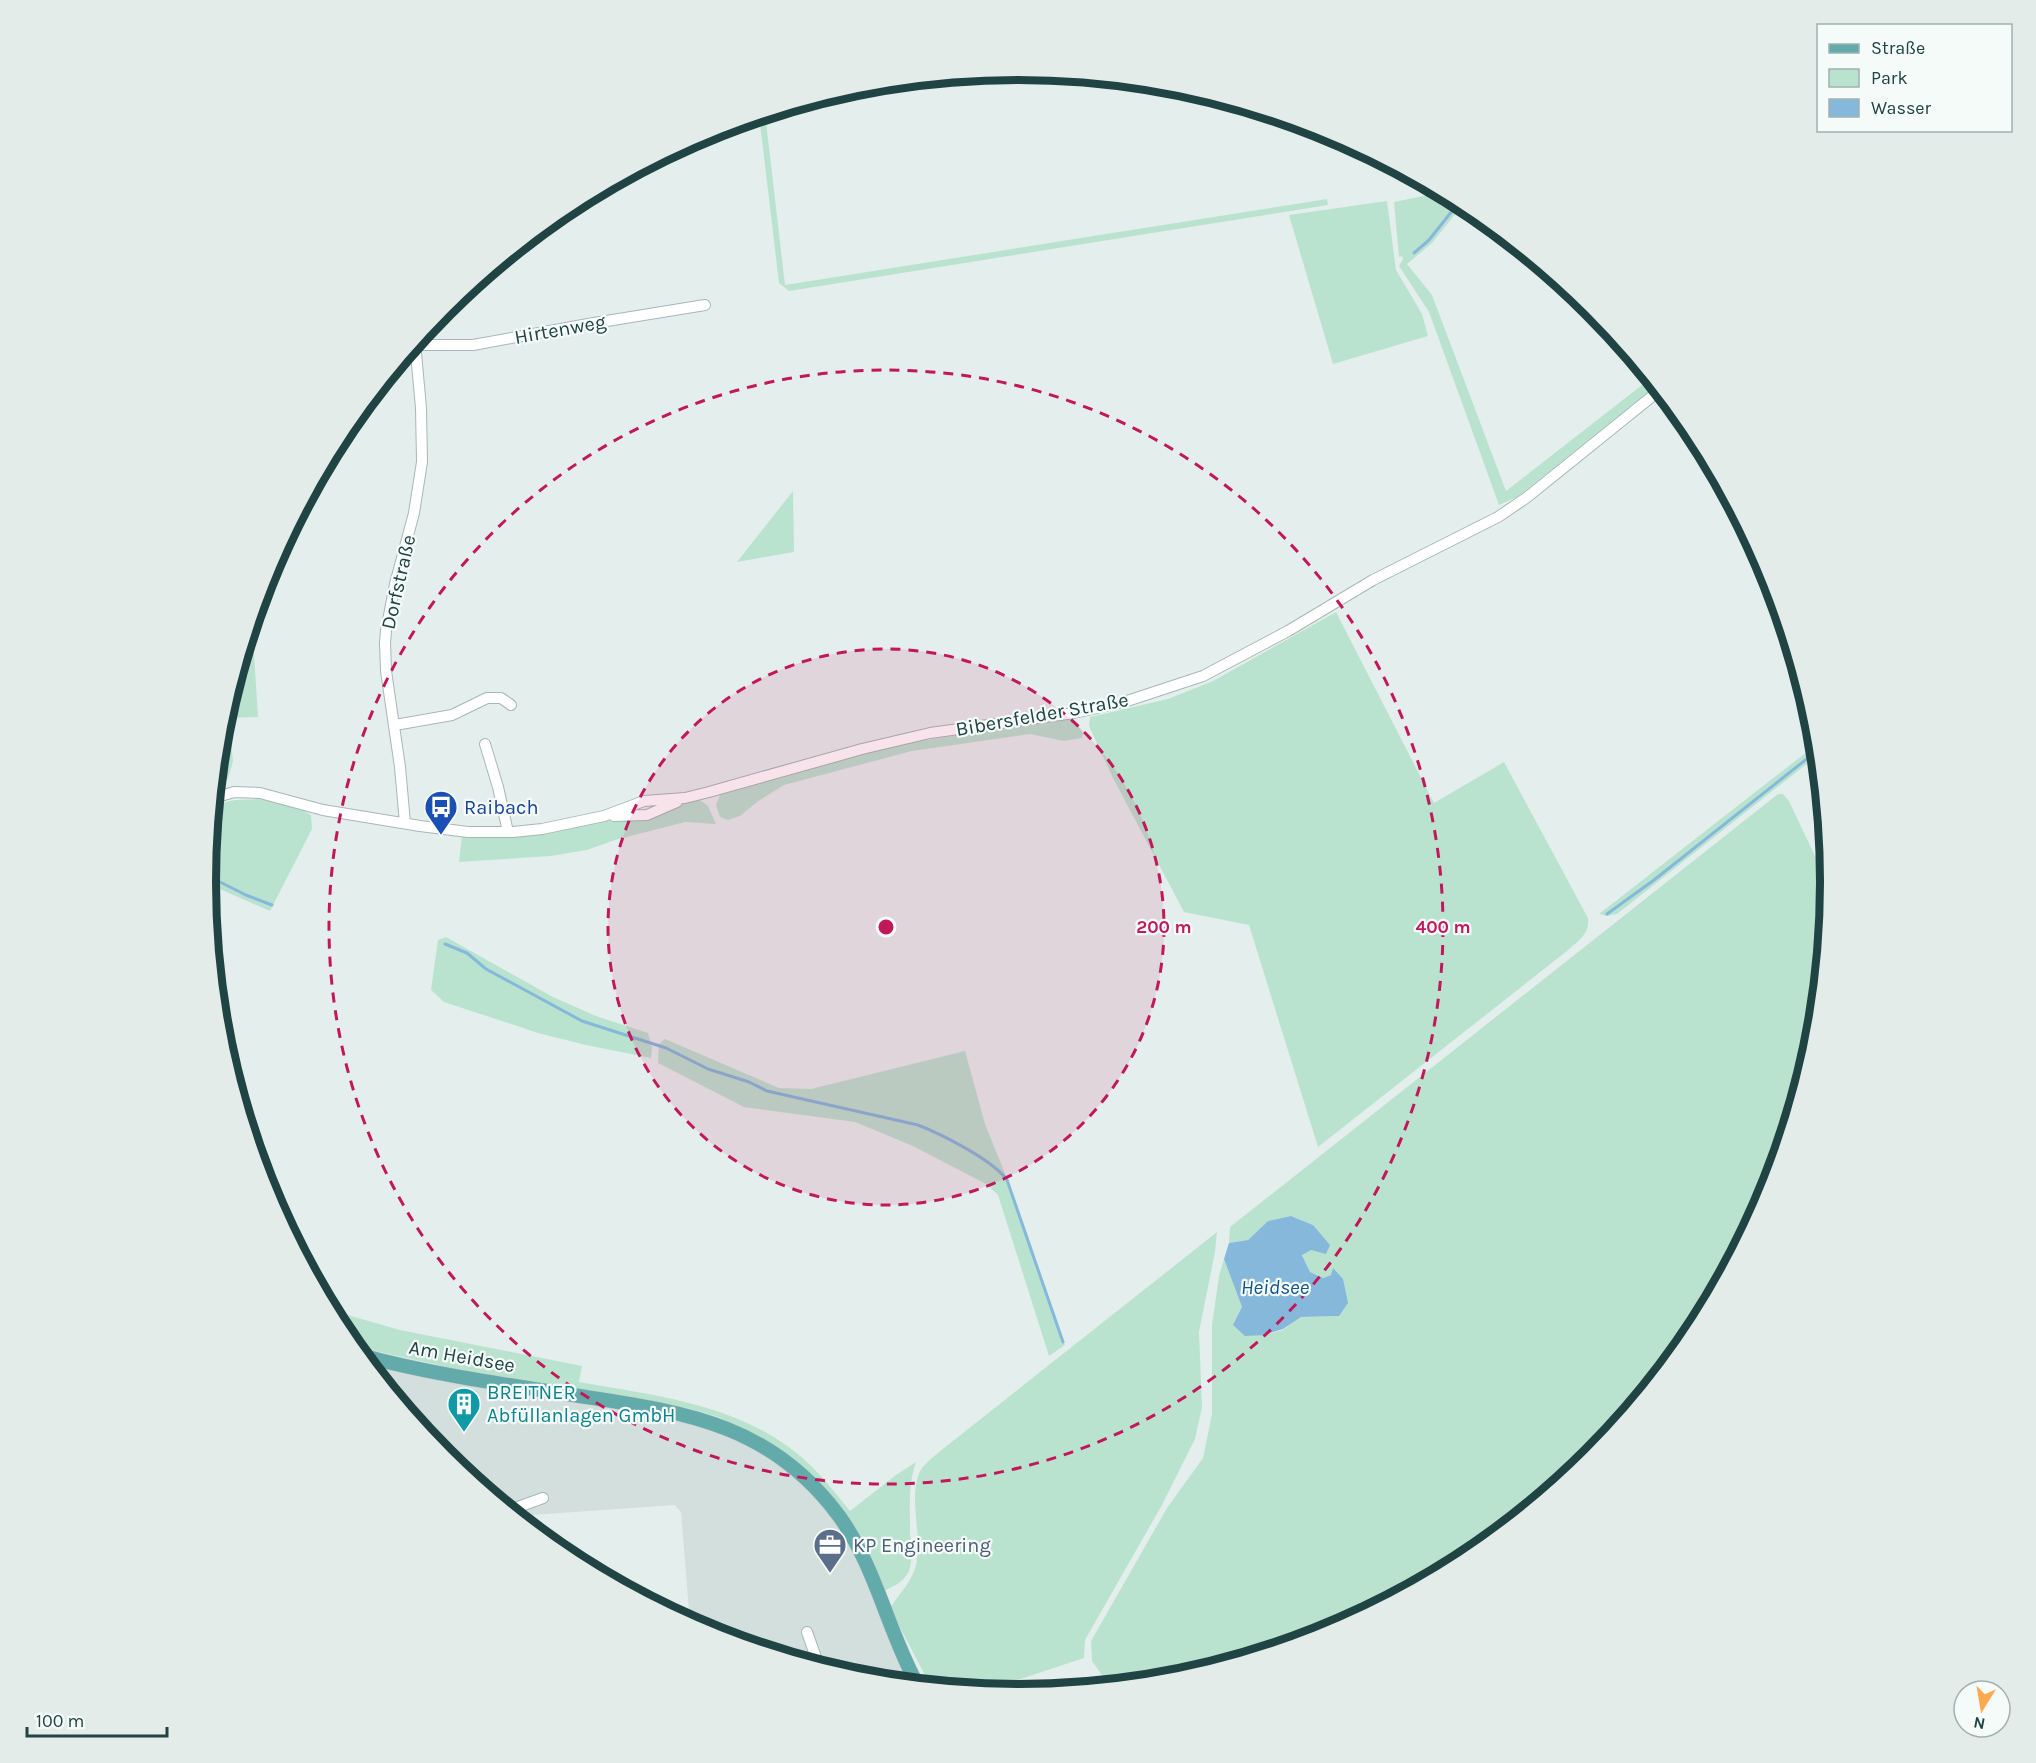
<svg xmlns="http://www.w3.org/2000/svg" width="2036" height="1763" viewBox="0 0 2036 1763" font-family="Karla,sans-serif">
	<rect width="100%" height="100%" fill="#e4efed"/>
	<!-- built -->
	<path fill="#d2dfdd" d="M366,1361L696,1423L733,1437L769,1457L805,1486L833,1519L856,1553L909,1683L859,1678L707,1632L690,1623L681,1512L675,1505L517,1516L443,1456Z"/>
	<!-- green -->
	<path fill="#bae3cf" d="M765,113L785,285L1327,199L1328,205L789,291L779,283L759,115Z
		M1443,192L1464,203L1432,243L1407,264L1432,295L1506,491L1651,378L1657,385L1517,497L1499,505L1429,312L1399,266L1403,259L1402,256L1399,257L1394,202Z
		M1387,201L1396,270L1422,314L1428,336L1333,364L1289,215Z
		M793,491L794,552L737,562Z
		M1336,612L1434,803L1504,762L1588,918C1590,934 1578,941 1567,951L1318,1147L1249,925L1184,912L1113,778L1089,726L1090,717L1168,699L1213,681Z
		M252,622L258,717L228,718L233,761L228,779L215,784L221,723Z
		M1072,717L1083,733L1082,738L1064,741L1030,734L912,751L784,785L757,802L740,816L728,820L720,817L716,805L720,795L884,747Z
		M1817,744L1818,755L1617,914L1607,916L1599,914Z
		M1778,794H1783L1789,801L1830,888L1815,1040L1769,1193L1693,1333L1592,1456L1469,1557L1329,1632L1176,1678L1109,1685L1092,1661L1091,1641L1167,1508L1203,1458L1212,1414V1325L1219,1276L1224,1259L1242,1307L1264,1335L1283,1330L1300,1317L1339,1316L1333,1269L1331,1275L1323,1278L1310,1272L1302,1254L1311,1250L1313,1225L1291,1216L1268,1221L1248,1240L1229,1243L1230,1227Z
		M259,799L298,808L311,815L312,829L270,911L206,883L213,805L235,800Z
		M700,800L708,806L716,824L685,822L615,840L587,850L551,856L459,862L462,836L612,820Z
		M446,937L553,997L596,1016L648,1033L652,1047L651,1058L586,1045L538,1033L444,1002L431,990L438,940Z
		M665,1039L779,1088L811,1089L965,1051L985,1124L1010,1186L1065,1345L1049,1356L998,1195L986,1184L913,1146L855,1122L744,1107L658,1063L659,1044Z
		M1217,1232L1215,1252L1199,1332L1202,1407L1195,1439L1162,1505L1085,1640L1084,1658L984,1691L930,1685L890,1608C900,1593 915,1578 917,1560C921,1534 910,1501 918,1476C921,1466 931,1459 939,1452Z
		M330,1310L400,1330L582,1366L579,1382C659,1396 746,1405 808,1463C823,1477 837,1495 850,1511L896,1475L916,1462C908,1485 910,1508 910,1533C911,1544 913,1560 909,1571C904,1582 894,1586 884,1591L872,1560L859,1536L777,1449L744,1429L715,1416L687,1408L461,1370L353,1346L342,1333Z"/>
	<!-- water -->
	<path fill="#85b8da" d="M1291,1216L1313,1225L1330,1245L1326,1254L1311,1250L1302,1255L1310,1272L1323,1278L1331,1275L1333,1268L1343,1279L1348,1303L1339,1316L1301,1317L1283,1329L1264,1335L1245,1336L1233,1325L1242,1307L1224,1259L1229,1243L1248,1240L1268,1221Z"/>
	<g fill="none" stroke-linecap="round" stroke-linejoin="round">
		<!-- stream -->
		<path stroke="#85b8da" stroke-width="3" d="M1414,253L1429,240L1460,201
			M206,875L246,895L272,905
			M1607,914L1654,880L1818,750
			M445,944L467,953L486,969L582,1021L666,1048L708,1069L749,1082L767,1091L918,1125C941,1134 993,1160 1007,1180L1063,1342"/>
		<!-- minor casing -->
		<g stroke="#a5b8b7" stroke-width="12">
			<path id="minor" d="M412,345H473L588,324L705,305
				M395,725L452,715L487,698H501L511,705
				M485,744L498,787L508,832
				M214,798L234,792L260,793L323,810L420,826L468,832H513L542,829L604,816L644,801L685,798L709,792L862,749L930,733L1074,713L1124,702L1203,676L1288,631L1373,580L1498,517L1526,498L1660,390
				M614,816L647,815L677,802
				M405,823L400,767L386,671L385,643L386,631L395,584L414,513L422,462L421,408L415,342
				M507,1508L518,1507L543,1498
				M807,1632L819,1666"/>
		</g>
		<!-- major casing -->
		<g stroke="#c1caca" stroke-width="15">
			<path id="major" d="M360,1355C426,1373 494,1383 561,1393C672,1411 766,1417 839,1516C876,1567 887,1629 917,1684"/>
		</g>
		<!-- minor -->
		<use href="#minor" stroke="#fff" stroke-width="10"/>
		<!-- major -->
		<use href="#major" stroke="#63aaaa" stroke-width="14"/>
	</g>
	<!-- distance rings -->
	<circle cx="886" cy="927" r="278" fill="#c2185b" fill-opacity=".12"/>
	<g fill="none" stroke="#c2185b" stroke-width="3" stroke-dasharray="10 8">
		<circle cx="886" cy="927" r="278"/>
		<circle cx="886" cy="927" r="557"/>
	</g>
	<!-- icons -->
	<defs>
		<g id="bus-pin" transform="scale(1.725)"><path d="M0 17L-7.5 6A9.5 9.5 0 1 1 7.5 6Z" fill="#1a4fb4" stroke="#f5fbf9"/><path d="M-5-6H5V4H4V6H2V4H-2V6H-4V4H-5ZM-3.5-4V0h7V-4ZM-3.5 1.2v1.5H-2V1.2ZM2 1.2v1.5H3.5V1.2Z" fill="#fff"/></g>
		<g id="building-pin" transform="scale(1.725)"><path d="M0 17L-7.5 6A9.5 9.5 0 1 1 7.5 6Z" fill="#0f9aa8" stroke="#f5fbf9"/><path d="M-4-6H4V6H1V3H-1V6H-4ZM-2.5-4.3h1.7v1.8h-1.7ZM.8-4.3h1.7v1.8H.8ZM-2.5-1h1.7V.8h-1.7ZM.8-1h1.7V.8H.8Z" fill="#fff"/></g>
		<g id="office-pin" transform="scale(1.725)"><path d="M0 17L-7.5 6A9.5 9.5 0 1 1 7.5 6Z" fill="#5c6f8a" stroke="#f5fbf9"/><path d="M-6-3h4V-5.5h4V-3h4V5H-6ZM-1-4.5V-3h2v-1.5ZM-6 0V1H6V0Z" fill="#fff"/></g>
	</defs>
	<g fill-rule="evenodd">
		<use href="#bus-pin" x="441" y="807"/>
		<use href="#building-pin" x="464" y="1404"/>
		<use href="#office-pin" x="830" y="1545"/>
	</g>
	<g text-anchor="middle" stroke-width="4.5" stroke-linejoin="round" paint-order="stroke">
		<!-- street labels -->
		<g font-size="20" fill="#204343" stroke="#f5fbf9">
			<text transform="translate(560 329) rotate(-10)" y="7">Hirtenweg</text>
			<text transform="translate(398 582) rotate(-77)" y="7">Dorfstraße</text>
			<text transform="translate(1042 714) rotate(-10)" y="7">Bibersfelder Straße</text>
			<text transform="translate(462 1356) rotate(10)" y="7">Am Heidsee</text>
		</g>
		<!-- transit labels -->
		<g font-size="20" fill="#164399" stroke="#f5fbf9" text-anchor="start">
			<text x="464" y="814">Raibach</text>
		</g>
		<!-- culture labels -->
		<g font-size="20" fill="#0d838f" stroke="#f5fbf9" text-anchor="start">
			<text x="487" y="1399">BREITNER<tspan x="487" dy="23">Abfüllanlagen GmbH</tspan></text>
		</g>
		<!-- service labels -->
		<g font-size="20" fill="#4e5e75" stroke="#f5fbf9" text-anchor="start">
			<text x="853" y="1552">KP Engineering</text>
		</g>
		<!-- water labels -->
		<g font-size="21" font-style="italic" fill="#125688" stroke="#f5fbf9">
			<text x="1275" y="1294">Heidsee</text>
		</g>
	</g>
	<!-- crop -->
	<path d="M0 0H2036V1763H0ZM216 882a802 802 0 1 1 1604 0a802 802 0 1 1-1604 0Z" fill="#e4ecea" fill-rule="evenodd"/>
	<path fill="none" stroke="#204343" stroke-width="8" d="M216 882a802 802 0 1 1 1604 0a802 802 0 1 1-1604 0Z"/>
	<circle cx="886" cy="927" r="9" fill="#c2185b" stroke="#f5fbf9" stroke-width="3"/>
	<g font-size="18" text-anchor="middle" font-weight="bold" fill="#c2185b" stroke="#f5fbf9" stroke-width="4.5" stroke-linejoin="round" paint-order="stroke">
		<text x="1164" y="933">200 m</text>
		<text x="1443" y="933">400 m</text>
	</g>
	<!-- legend -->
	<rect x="1817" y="24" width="195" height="108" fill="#f5fbf9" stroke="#a0b1b0" stroke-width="1.5"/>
	<rect x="1829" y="44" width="30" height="9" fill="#63aaaa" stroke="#a0b1b0" stroke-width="1.5"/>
	<text x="1871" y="54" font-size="18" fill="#204343">Straße</text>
	<rect x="1829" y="69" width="30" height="18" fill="#bae3cf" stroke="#a0b1b0" stroke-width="1.5"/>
	<text x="1871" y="84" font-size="18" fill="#204343">Park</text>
	<rect x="1829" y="99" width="30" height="18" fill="#85b8da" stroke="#a0b1b0" stroke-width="1.5"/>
	<text x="1871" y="114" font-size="18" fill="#204343">Wasser</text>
	<!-- north arrow -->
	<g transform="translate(1982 1709) rotate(191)"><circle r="28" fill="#f5fbf9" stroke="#a0b1b0" stroke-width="1.5"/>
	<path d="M0-4.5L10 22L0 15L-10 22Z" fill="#ffa952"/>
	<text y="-9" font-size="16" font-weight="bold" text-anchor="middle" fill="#204343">N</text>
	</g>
	<!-- scale -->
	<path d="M27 1727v9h140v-9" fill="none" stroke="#204343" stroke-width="3"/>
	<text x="36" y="1727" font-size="18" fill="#204343" stroke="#f5fbf9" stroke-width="4.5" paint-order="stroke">100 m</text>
</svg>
